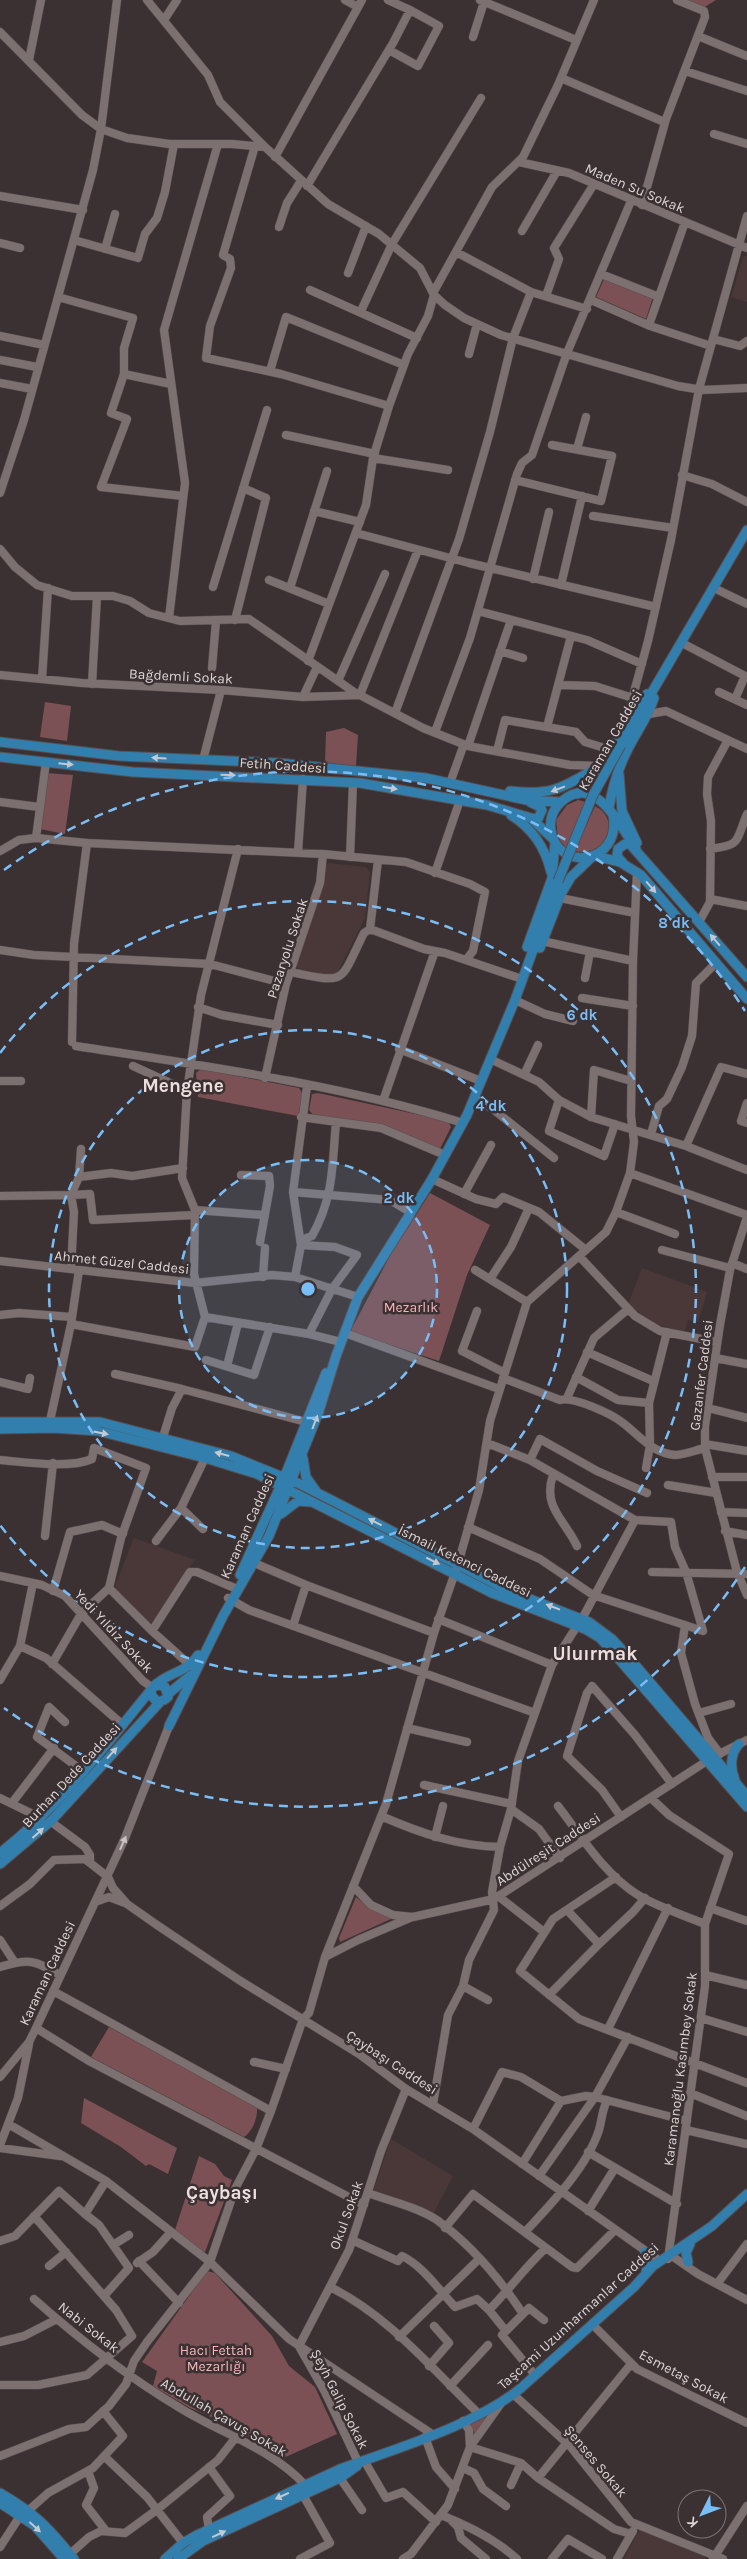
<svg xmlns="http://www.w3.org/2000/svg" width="747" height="2559" viewBox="0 0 747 2559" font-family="Karla,sans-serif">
	<rect width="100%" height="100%" fill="#3c3132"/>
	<!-- built -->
	<path fill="#4a3839" d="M747,255V302L731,297L743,258Z
		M328,863L366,867L370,872L365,918L336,975L332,977L299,971L296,966L320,892L323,889L324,866Z
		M642,1268L707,1292L698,1322L688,1320L684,1333L653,1323L627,1307Z
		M134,1538L195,1560L152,1623L149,1625L118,1592L115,1586Z
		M391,2139L453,2176L434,2212L373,2192Z
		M640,2529L701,2553L706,2559H624Z"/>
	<!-- green -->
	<path fill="#7c5155" d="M686,0H716L703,8Z
		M605,277L653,297L646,319L596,297Z
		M45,702L71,706L67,741L40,737Z
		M344,728L358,735L356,766L325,764L326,732Z
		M46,773L73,775L65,834L40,829Z
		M578,800L586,802L566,848L558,838L556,820L567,805Z
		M595,806C622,819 606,858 575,851Z
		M201,1069L299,1088L303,1094L298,1116L198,1097L196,1073Z
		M318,1093L448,1121L451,1127L440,1149L383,1125L314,1116L309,1110L312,1094Z
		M430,1193L490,1225L467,1275L439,1361L350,1332L390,1256Z
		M356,1897L371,1909L390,1916L391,1919L340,1942L339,1938Z
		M109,2027L257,2107C258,2117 253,2131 244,2137L91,2057Z
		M84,2098L177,2148L168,2174L149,2164L146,2166L121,2147L81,2123Z
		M199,2156L215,2164L224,2176L232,2180L205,2252L196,2249L175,2230Z
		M207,2271L215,2273L272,2336L289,2366L315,2387L337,2434L281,2459L266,2452L245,2434L223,2422L190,2408L153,2386L157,2371L142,2362Z
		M489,2416L475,2434L469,2423Z"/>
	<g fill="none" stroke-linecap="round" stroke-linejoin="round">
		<!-- minor casing -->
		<g stroke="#574e4f" stroke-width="9">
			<path id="minor" d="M147,0L208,75L220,102L265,147
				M345,0L358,7
				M388,0L410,10
				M480,0L576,40
				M164,20L177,0
				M0,32L82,115L101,129L127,138L169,144H232L265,147L328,204L379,234L420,268L434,295L445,305L464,318L501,335L678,386L702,390L747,388
				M698,36L747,56
				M473,37L484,2
				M29,60L41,0
				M685,71L747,91
				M561,78L662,121L666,119L705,17L704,11L677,0
				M714,134L747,144
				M255,146L223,255L230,259L231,268L210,326L206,358L281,374L389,406
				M275,157L362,0
				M519,162L569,173L747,248
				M307,186L393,43L410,10L439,26L418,66L389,50
				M0,196L83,210
				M642,205L666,119
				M279,227L287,203L301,181
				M522,231L557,171
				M74,240L138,258L145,234L157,218L165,192L174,144
				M0,243L20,248
				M105,249L115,214
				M456,252L531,292L587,309
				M348,273L366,226
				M601,274L659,297
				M310,290L417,338
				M433,293L492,187L523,157L558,85L594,0
				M546,296L559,259L554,248L594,184
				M58,297L133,318L124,348V374L171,384
				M591,300L650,326L711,346
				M361,311L392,244L481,98
				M649,325L685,222
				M0,336L44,345
				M713,339L740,346L747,341
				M469,354L477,324
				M0,360L37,367
				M270,371L286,317L404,365
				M124,374L111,413L127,419L101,487L183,496
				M0,383L32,389
				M286,435L375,454
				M577,449L586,417
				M373,458L448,470
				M682,475L712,484L747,502
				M515,480L601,501L612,456L552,445
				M0,493L24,420L93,170L101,129L117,0
				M314,511L360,522
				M593,516L673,528
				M356,533L469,563L656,607
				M0,549L15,567L37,585L72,596H113L130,601L149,613L180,621L249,619L354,692L423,728L468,746L570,765L601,766
				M533,579L549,512
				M269,580L329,604
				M561,585L582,496
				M213,587L267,410
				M290,588L327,471
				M714,588L747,604
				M478,611L587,640L642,664
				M169,618L185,483L164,330L218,144
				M235,620L266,498L243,488
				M682,643L747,677
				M500,651L523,658
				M308,661L366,505L373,458L389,406L408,354L428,316L434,295
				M212,668L216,621
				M0,675L82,683L221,690L303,697L360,695L418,550
				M42,679L48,588
				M338,681L385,574
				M92,684L97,596
				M559,685L595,686L633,698
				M719,692L747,705
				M303,697L317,667
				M735,699L745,676
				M395,713L459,539L490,432L513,338L531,292
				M649,714L666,711L747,749
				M625,725L648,641L671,540L699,389L747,216
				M547,727L571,636
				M435,732L470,638L517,474L522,463L532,455L567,353L631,201
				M468,746L511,620
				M497,751L505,720L576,732L585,742L611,750
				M203,760L221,690
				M450,783L464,744
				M0,802L39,807
				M36,838L46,762
				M238,849L201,995L187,1091L182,1178L195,1210L194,1274L205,1317L309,1334L341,1342
				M710,849C742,845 735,842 747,814
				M0,851L19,840L36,838L87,843L323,854L406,862L470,884L485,892L473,951L466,960
				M298,852L303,779
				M350,857L353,783
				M435,873L460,800
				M560,898L635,913
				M710,899L747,906
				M699,922L710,902L711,821L707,794L708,777L728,740
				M370,929L378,860
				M0,950L34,955L210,964L286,984
				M633,961L637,872
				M291,972C348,984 339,983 364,933L370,929L424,949L445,953L522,979
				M585,978L590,952
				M582,998L633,1006
				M515,1000L545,1014L573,1021
				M198,1007L222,1015L278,1025
				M72,1042L74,944L87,843
				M76,1046C205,1066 337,1084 463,1123
				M399,1049L481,1081
				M490,1059L539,1082L559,1100L591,1117L686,1146L747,1170
				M133,1066L190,1092
				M524,1075L538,1045
				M265,1078L286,984L320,883L323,854
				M0,1081H21
				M474,1098L494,1110L554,1158
				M559,1100L549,1131L604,1156L615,1124
				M383,1101L435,951
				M747,1103L741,1121L747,1123
				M301,1117L381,1128L445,1155
				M591,1117L594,1070L631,1081
				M651,1134L659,1106L667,1099L682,1067L692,1036L696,983L716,963
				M686,1146L721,1067L747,1074
				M630,1173L747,1215
				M241,1175L269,1176L270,1186L260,1242
				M79,1177L111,1173L132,1176L183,1168
				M432,1179L476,1199L496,1204L503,1197L539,1212L586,1250
				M293,1192L390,1200L410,1212
				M464,1194L491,1145
				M0,1196L71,1195L79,1177L81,1149
				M195,1210L264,1215
				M616,1212L675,1234
				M747,1217L730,1270L720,1325L705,1426V1448L737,1572L747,1595
				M301,1240L312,1236C334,1197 332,1166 336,1122
				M301,1245L335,1247L357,1255L332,1289L309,1334
				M662,1250L730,1268
				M580,1257L635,1316L660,1331L717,1342
				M0,1261L195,1283L272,1275L295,1277L358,1297
				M732,1263L747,1269
				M71,1269L74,1212L71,1195L90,1194L93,1220L195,1215
				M475,1270L527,1302
				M263,1277L265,1248
				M295,1277L301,1245L293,1192L307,1086
				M490,1279L511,1247L529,1208
				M477,1311L462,1351L505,1373
				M0,1315L19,1313L72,1317
				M71,1324L195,1347L205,1317
				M345,1333L499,1389
				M587,1352L653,1381
				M715,1358L747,1364
				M206,1360L254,1375L270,1327
				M227,1366L238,1323
				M115,1374L182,1389L306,1422
				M576,1377L618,1400L649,1403
				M503,1378L560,1400C573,1396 612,1414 623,1423C640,1436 652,1453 675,1455C684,1455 696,1450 705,1448
				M0,1382L28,1389L30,1378
				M567,1398L594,1338L627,1310
				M708,1408L747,1418
				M50,1421L71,1324L79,1270
				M163,1437L172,1408L182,1389
				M705,1444L747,1451
				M0,1460C25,1462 69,1469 92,1459L94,1448L146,1468L121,1538L109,1588L152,1631L191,1666
				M530,1460L540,1439L597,1471L647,1493
				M646,1468L650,1445L649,1403L667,1332
				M553,1475C542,1507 565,1520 577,1546
				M712,1477H747
				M668,1485L716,1493
				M721,1512L747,1513
				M468,1527L540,1559L593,1595L703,1631L686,1572L675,1547L671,1522L635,1520L530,1460L487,1443
				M203,1529L181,1508L205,1458
				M725,1531L747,1535
				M45,1536L53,1463
				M156,1541L181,1508
				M254,1563L306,1585L434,1633
				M652,1572L747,1574
				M0,1576L42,1585L65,1596L143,1681L153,1688
				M53,1591L70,1532L102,1525L123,1534
				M228,1598L249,1610L535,1713
				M438,1619L552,1665
				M582,1619L635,1520
				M685,1625L681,1653L695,1704L708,1738L720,1754
				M293,1626L306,1585
				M152,1631L190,1572H197L237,1589
				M20,1646L46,1658L123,1725
				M52,1664L81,1614L109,1588
				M0,1680L20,1646L33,1583
				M699,1713L731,1704
				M65,1722L49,1707L37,1737L84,1772
				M407,1728L467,1742
				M424,1785L512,1804
				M0,1798L41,1818
				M652,1799L669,1815L729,1854L705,1924V1986L668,2259
				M12,1803L54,1748
				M558,1806C581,1836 604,1874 638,1895C658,1907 683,1915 705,1924
				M511,1809L539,1829L560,1858
				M381,1816C420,1833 457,1846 500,1847
				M621,1817L602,1790L567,1756L587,1693L592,1686L635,1735L672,1784
				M50,1821L85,1847L90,1855V1862
				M435,1837L443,1806
				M616,1877L553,1919L520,1971L579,2019L747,2083
				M353,1886L371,1905L393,1915L413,1917L494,1899L713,1757L747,1740
				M498,1896L544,1932
				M95,1902L109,1897L125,1903
				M0,1906L30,1884L54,1860L85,1859L108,1877L113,1888L127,1904L157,1925L239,1980L359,2054L406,2089L473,2129L660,2261
				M710,1908L747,1921
				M0,1940L15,1963
				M599,1944L633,1912L645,1898
				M325,1957L358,1940L412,1917
				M0,1967C29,1958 34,1960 60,1975
				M705,1975L747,1985
				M463,1986L488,2000
				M53,1991L271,2111
				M549,1995L599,1944L567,1910
				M701,2018L747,2032
				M36,2028L89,2061L364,2205
				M608,2029L668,1908
				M254,2062L286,2069
				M0,2077L29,2042L36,2028L125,1838L169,1726
				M690,2093L747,2116
				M433,2104L448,2015L463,1986L469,1960L494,1910L492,1892L500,1847L511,1809L518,1761L552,1665L577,1626
				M10,2125L106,2181L210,2262L289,2339L432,2434
				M473,2129L502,2072L521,2077L561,2101
				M686,2130L747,2144
				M0,2145L18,2098L29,2044
				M0,2148L60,2156
				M588,2152L677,2204
				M522,2164L561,2101L586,2096L595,2097L687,2121
				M539,2176L595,2097L628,2037
				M368,2193C390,2201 417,2207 437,2220C471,2245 500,2279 523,2314
				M588,2211L615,2168
				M445,2228L473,2194L572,2267L577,2268L615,2230
				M526,2231C552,2203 587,2167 599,2130C602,2119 602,2111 607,2100
				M352,2240L398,2261L402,2256C423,2266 439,2290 455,2307L477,2299L489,2310
				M0,2241L15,2236L59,2191L85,2214
				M113,2245L129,2235
				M669,2254L698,2274L747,2300
				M139,2261L179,2303
				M137,2263L153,2252L171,2232
				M49,2266L66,2252
				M717,2284L747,2244
				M330,2287C389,2316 432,2369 479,2414
				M104,2296L129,2268L99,2225L85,2214L106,2181
				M34,2299C79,2339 128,2377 180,2408C222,2434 271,2448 305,2485
				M592,2324L637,2369L747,2423
				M506,2331L489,2310C509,2290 525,2267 546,2248
				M399,2337L479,2259
				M0,2342L24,2336L57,2319
				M299,2346L349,2250L381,2151L406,2089
				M300,2348L325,2392L359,2464
				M429,2366L449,2343L434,2326
				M535,2375L502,2335L529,2308L544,2320
				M0,2385H38L87,2375L132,2336L116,2310L34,2216
				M450,2386L488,2345
				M513,2394L570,2446L631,2522L723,2559
				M463,2421L469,2430L470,2447L521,2463L538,2478L614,2529L631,2534
				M425,2437L436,2467L455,2489
				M0,2456L69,2429L86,2427L109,2406L126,2384L134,2361L147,2342L210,2262L235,2189L256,2149L271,2111L303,2019L309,2013L325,1957L386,1804L434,1633L458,1564L479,1490L490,1421L527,1302L606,1232L616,1212L630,1173L634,1142L631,1116L633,961L542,941
				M104,2456L147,2497L183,2543
				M365,2462L386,2498L403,2492L436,2522
				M209,2467L230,2496L207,2517L209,2529
				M463,2468L474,2473L483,2489L506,2506
				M88,2471L94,2488L86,2505L106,2531
				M340,2478L362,2510
				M538,2478L631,2364
				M511,2485L521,2463
				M29,2510L48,2493L93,2468L123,2436L103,2411
				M441,2515C469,2526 495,2539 517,2559
				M450,2519L458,2527L461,2538L486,2559
				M0,2547L20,2516
				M70,2554L89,2537L101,2531L125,2533L158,2509L218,2460L236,2437
				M300,2559L330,2543L303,2495
				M403,2559L411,2554L448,2505L470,2447L502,2402
				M552,2559L568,2539L602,2559
				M617,2559L633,2531
				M713,2559L747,2506"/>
		</g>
		<!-- major casing -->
		<g stroke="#574e4f" stroke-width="11">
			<path id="major" d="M0,742L119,756L278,763L426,778L526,800L561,802
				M621,745L747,530
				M0,757L133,772L360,783L487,805L531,818L553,839
				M619,774L622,811L637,843
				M510,791C550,796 563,788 596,768
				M578,794L598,771L647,694
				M530,802L540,807L542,810L538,819L531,818
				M609,808C612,788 618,769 627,751C636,732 648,718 654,698
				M511,815C533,829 545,847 551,872
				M613,815C622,864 557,873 551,830C549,820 553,809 561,802C595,771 621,827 636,849
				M595,856L620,862L641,875L747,999
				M623,863L617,856L618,849L625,844H630L747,977
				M527,947L552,878L555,842
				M540,948L561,894L571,877L592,857
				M0,1422H100L231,1456L300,1484L507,1590L589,1622L612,1639L625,1653L747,1796
				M0,1429L54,1428L98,1431L205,1458L257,1474L492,1593L585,1629L600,1638L610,1649L747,1807
				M303,1458L306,1477L316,1491
				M281,1514L298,1501L311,1502
				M240,1575L284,1478L326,1373
				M154,1686C168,1672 187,1673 198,1655
				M168,1694L191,1675
				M169,1726L223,1616L269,1536L318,1414L336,1356L358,1297L432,1179L467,1115L515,1000L558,881
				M735,1780C730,1768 730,1754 739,1744
				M0,1853C60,1806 106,1745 154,1686L160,1685L165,1687L168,1697L164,1700L157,1702L152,1696L151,1691
				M0,1864L52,1820L160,1702
				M645,2252L648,2262L646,2273
				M688,2262L686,2253L690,2244
				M0,2493C36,2514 48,2527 74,2559
				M0,2503L35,2526L64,2559
				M165,2559L183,2543L197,2535L340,2469C395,2449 476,2425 521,2388L634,2287L653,2266L712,2226L747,2194
				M178,2559L203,2541L340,2478L357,2466"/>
		</g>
		<!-- minor -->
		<use href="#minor" stroke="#7c7071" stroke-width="8"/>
		<!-- major -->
		<use href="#major" stroke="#327ead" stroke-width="9"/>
		<!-- major-bridge casing -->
		<g stroke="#574e4f" stroke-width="11" stroke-linecap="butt">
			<path id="major-bridge" d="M558,881L593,795L621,745"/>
		</g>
		<!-- major-bridge -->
		<use href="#major-bridge" stroke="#327ead" stroke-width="9"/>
	</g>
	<!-- one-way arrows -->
	<defs><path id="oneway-solid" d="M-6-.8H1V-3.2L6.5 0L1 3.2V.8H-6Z" transform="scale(1.25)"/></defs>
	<g fill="#c3c9d0">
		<use href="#oneway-solid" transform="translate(159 758) rotate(-177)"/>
		<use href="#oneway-solid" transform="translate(66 764) rotate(6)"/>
		<use href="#oneway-solid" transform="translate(228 775) rotate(2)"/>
		<use href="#oneway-solid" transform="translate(390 788) rotate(9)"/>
		<use href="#oneway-solid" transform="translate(558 789) rotate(159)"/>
		<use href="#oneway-solid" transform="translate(651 887) rotate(49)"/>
		<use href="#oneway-solid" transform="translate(715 940) rotate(-131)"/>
		<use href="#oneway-solid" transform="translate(315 1422) rotate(-69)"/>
		<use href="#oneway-solid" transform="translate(101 1433) rotate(11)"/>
		<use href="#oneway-solid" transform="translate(222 1454) rotate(-165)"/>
		<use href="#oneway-solid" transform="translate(375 1522) rotate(-153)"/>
		<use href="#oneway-solid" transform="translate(433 1561) rotate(26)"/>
		<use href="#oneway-solid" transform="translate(553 1607) rotate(-159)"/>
		<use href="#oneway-solid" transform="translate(112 1753) rotate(-48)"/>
		<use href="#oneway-solid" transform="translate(38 1833) rotate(-42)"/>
		<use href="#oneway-solid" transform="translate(282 2496) rotate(156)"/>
		<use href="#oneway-solid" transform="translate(35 2527) rotate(42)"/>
		<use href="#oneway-solid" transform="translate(219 2534) rotate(-25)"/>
	</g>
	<use fill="#cac2c2" href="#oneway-solid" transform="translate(123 1843) rotate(-66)"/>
	<!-- distance rings -->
	<circle cx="308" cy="1289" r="129" fill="#7abef8" fill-opacity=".12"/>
	<g fill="none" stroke="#7abef8" stroke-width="2.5" stroke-dasharray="9 6">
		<circle cx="308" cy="1289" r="129"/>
		<circle cx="308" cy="1289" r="259"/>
		<path d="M0 1053A388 388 0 1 1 0 1525"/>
		<path d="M745 1567A518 518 0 0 1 4 1708M4 870A518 518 0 0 1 745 1011"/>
	</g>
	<g text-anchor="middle" stroke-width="5" stroke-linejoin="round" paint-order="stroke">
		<!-- street labels -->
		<g font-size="14" fill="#ddd6d6" stroke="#3c3132">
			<text transform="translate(635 188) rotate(23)" y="5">Maden Su Sokak</text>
			<text transform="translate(181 676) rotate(3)" y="5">Bağdemli Sokak</text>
			<text transform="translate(610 740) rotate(-60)" y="5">Karaman Caddesi</text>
			<text transform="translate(283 765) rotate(4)" y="5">Fetih Caddesi</text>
			<text transform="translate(287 948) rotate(-72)" y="5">Pazaryolu Sokak</text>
			<text transform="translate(122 1262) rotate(6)" y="5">Ahmet Güzel Caddesi</text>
			<text transform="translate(701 1375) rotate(-83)" y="5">Gazanfer Caddesi</text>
			<text transform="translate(247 1526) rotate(-66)" y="5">Karaman Caddesi</text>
			<text transform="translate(465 1561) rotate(26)" y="5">İsmail Ketenci Caddesi</text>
			<text transform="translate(114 1631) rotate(47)" y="5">Yedi Yıldız Sokak</text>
			<text transform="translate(71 1775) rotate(-47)" y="5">Burhan Dede Caddesi</text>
			<text transform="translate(548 1849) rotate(-33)" y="5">Abdülreşit Caddesi</text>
			<text transform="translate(47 1973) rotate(-65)" y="5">Karaman Caddesi</text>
			<text transform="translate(392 2062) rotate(33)" y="5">Çaybaşı Caddesi</text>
			<text transform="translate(680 2069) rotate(-83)" y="5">Karamanoğlu Kasımbey Sokak</text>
			<text transform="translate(346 2215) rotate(-70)" y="5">Okul Sokak</text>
			<text transform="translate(578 2316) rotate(-42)" y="5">Taşcami Uzunharmanlar Caddesi</text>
			<text transform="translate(89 2327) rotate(38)" y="5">Nabi Sokak</text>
			<text transform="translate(684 2376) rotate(28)" y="5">Esmetaş Sokak</text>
			<text transform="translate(340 2399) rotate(63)" y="5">Şeyh Galip Sokak</text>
			<text transform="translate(224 2417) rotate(30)" y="5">Abdullah Çavuş Sokak</text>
			<text transform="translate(596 2461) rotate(50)" y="5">Şenses Sokak</text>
		</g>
		<!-- park labels -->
		<g font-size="14" fill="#f9b4ba" stroke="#3c3132">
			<text x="411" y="1312">Mezarlık</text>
			<text x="216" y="2355">Hacı Fettah<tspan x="216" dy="16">Mezarlığı</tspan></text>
		</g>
		<!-- district labels -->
		<g font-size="19" font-weight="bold" fill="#eddedf" stroke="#3c3132">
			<text x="183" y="1092">Mengene</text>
			<text x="595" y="1660">Uluırmak</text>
			<text x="222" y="2199">Çaybaşı</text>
		</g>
	</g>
	<circle cx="308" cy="1289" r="8" fill="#7abef8" stroke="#3c3132" stroke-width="2.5"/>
	<g font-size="15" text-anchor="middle" font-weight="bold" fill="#7abef8" stroke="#3c3132" stroke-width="5" stroke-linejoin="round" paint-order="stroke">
		<text x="674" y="928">8 dk</text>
		<text x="582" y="1020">6 dk</text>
		<text x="491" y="1111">4 dk</text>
		<text x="399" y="1203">2 dk</text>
	</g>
	<!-- north arrow -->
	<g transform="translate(702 2514) rotate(228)"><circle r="24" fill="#3c3132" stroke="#7c7374"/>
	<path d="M0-4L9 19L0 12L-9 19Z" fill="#7abef8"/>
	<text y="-8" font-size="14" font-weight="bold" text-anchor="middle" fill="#ddd6d6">K</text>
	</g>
</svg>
